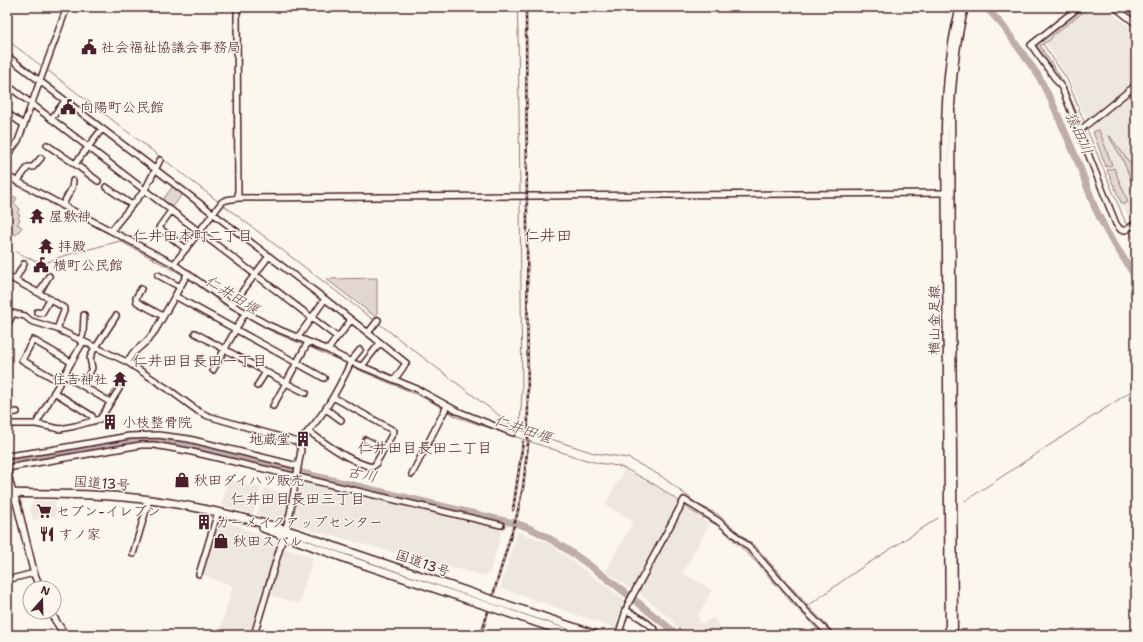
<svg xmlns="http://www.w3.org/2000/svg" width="1143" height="642" viewBox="0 0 1143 642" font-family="'Shantell Sans','Klee One',sans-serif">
	<rect width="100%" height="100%" fill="#fbf7ec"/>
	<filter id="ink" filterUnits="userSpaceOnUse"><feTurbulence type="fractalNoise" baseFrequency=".025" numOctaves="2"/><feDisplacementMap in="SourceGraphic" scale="8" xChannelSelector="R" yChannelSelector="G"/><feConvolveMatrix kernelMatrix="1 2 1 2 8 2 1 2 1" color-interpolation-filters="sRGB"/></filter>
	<g filter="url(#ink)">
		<!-- built -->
		<path fill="#eee7de" d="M1085,7H1105L1136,32V216L1130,221L1122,205L1092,129L1085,116L1070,80L1043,39Z
			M625,470L664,491L680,504L633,591L606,571L633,521L605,505L623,472Z
			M299,475L504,524L490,572L485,576L388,551L289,524Z
			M228,478L261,488L253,514L221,505Z
			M264,488L292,495L285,520L284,521L257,515Z
			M34,501H55V508L58,509L56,517L49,516L33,521L30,506Z
			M683,507L709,524L683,573L712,590L698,616L700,622L704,623L714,617L724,635H686L680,631L669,617L637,591Z
			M217,518L232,523L276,542L278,544L270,572L282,547L313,558L299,604L265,593L252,635H245L221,627L233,586L201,574Z
			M518,532L548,543L625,600L615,628L500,588Z"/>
		<!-- green -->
		<path fill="#e2d7d0" stroke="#967b7e" d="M1085,7H1090L1053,35L1051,39L1040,46L1063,81L1081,123L1079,125L1061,82L1037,46V43Z
			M1099,130L1112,165L1106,167L1093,132Z
			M1109,135L1136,171V193L1123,160L1111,140Z
			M1114,168L1128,202L1122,205L1107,170Z
			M173,186L183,193L172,208L162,201Z
			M15,197L17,198L14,203L20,209L17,213L20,215L18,218L20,220L17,224L22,227L16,235L9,231L7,234V200Z
			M377,278V318L326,279Z"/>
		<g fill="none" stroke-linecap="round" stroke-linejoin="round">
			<!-- stream -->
			<path stroke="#907477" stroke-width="1" d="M517,7L518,30L520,194
				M7,40L43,67
				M1043,44L1067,79L1085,124
				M46,69L219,202
				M1086,127L1127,226
				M17,184L44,200
				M49,203L113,236
				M222,204L375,321
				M1129,231L1136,242
				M7,248L11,250
				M16,252L38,262L45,263L63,256L120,241L183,275
				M188,278L224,305L241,314
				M246,317L273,332L304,345
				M378,323L517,429L535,434L594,453L628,458L661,476L699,505L717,514L758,549L808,606L836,635
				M309,347L348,364
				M351,366C381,381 415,391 444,409
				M447,411L457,417L579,458L598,463L618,466L628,470L657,486L680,502
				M517,429L520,423L522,393L520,197
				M965,501L1136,388
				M684,505L691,511L720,527L757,563L792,603L823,635
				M808,606L852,574L938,518"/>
			<!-- river -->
			<path stroke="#bfadaa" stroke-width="7" d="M986,7L1003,26L1038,75L1052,102L1078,162L1095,208L1107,232L1136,278
				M7,463L112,444L149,440L166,441L218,453L518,524C538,530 555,542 572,553C609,578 643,607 678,635"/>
			<!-- minor casing -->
			<g stroke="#4a1f2b" stroke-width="8">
				<path id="minor" d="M237,7L238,198
					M1079,7L1031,45L1062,88L1116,224L1121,230H1126L1136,223
					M1115,7L1136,24
					M7,56L325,299L406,363L395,379
					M7,85L337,337L339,336L351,320
					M7,113L24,125
					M51,119L65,101
					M1079,131L1136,85
					M47,145L75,164L102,129
					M7,156L18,141L67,7
					M75,164L98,181
					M7,176L174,264L232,305L268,325L328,350L351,362L417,389L457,411L513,433
					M17,182L28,167H33L41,158
					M106,187L132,205
					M62,206L72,188L73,181
					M171,211L160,226L159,228L186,249
					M111,231L132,205L145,190L160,160
					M174,264L222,202L226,200L238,198L946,193
					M158,275L180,287
					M7,276L50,299L64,308V311L57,329L127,362L168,389L198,411L208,416L298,442
					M15,280L24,264
					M141,289L136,298L137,302L163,316
					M39,293L49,276
					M175,296L324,378
					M232,305L269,256
					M7,312L25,316L31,321L57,329
					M37,312L42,313L50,299
					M7,326L11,318L12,313
					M195,333L286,383L308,342
					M368,333L378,320
					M298,337L325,299
					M80,341L83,334L84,315
					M96,347L116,316
					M328,350L337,337
					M127,362L133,353L147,341L155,331L188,273
					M350,362L360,350
					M362,366L380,343
					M213,370L245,313
					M64,375L110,402
					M87,378L92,368L90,358L95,347
					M60,382L22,360L33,340L71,362
					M257,386L266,372
					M54,392L92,416L94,421
					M273,406L286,383L306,393
					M326,409L341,420
					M7,413L17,412
					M36,424L83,342
					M7,425L11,424H36L60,429L75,426L100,419L119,389
					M309,432C329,445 348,461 372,467L375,465L394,431L333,397
					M366,440L384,449
					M298,442C322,419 337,392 351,362
					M7,456L50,450L129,436L158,435L189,439L298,466
					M7,468L141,445H154L188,451L501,525
					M7,470L13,493
					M412,474L447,406
					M133,554L149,500
					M199,574L218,512
					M7,580L34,573
					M625,610C636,615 652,624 658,635
					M619,633L628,604L684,500L718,521L734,534L754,552L805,610L830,635
					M254,635L290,514L301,450L298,442"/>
			</g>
			<!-- major casing -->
			<g stroke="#4a1f2b" stroke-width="9">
				<path id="major" d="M13,493L17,504L34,573L40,588
					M50,612L65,635
					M949,635L945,127C946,87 949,46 960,7
					M954,635L951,106C953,73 956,39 965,7"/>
			</g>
			<!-- highway casing -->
			<g stroke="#4a1f2b" stroke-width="10">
				<path id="highway" d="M7,493C55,495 102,493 150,500C196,506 242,517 287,530C308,536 329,545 350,552
					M263,528L347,559"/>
			</g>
			<!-- minor -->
			<use href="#minor" stroke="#fbf7ec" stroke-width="5"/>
			<!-- major -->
			<use href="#major" stroke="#fbf7ec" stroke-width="6"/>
			<!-- highway -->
			<use href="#highway" stroke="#fbf7ec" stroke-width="7"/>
			<!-- rail casing -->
			<g stroke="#4a1f2b" stroke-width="2.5">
				<path id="rail" d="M513,510L523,442
					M481,635L517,515L523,487L528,444L526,7"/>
			</g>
			<!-- rail -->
			<use href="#rail" stroke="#fbf7ec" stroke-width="1" stroke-dasharray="3" stroke-linecap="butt"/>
			<!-- highway-bridge casing -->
			<g stroke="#4a1f2b" stroke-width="10" stroke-linecap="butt">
				<path id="highway-bridge" d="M350,552L597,635
					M347,559L574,635"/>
			</g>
			<!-- highway-bridge -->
			<use href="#highway-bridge" stroke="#fbf7ec" stroke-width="7"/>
		</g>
	</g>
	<!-- icons -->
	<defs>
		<g id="civic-bare" transform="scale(1.2)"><path d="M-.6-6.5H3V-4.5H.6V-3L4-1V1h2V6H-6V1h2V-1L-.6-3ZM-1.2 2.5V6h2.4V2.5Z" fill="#4a1f2b" stroke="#fbf7ec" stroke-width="2.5" paint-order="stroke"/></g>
		<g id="temple-bare" transform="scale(1.2)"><path d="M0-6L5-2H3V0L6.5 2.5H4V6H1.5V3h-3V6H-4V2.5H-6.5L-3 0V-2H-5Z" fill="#4a1f2b" stroke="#fbf7ec" stroke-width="2.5" paint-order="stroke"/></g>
		<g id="building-bare" transform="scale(1.2)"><path d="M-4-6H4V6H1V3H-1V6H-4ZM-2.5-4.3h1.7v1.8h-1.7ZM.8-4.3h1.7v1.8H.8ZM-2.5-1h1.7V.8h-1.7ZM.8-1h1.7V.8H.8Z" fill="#4a1f2b" stroke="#fbf7ec" stroke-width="2.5" paint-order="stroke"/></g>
		<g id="shop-bare" transform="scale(1.2)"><path d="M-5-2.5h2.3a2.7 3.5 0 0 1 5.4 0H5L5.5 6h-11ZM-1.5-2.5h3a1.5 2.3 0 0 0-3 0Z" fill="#4a1f2b" stroke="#fbf7ec" stroke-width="2.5" paint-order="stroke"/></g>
		<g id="supermarket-bare" transform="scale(1.2)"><path d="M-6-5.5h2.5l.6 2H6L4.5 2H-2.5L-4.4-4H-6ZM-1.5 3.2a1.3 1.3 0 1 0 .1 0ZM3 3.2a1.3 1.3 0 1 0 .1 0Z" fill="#4a1f2b" stroke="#fbf7ec" stroke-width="2.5" paint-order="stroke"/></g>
		<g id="restaurant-bare" transform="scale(1.2)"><path d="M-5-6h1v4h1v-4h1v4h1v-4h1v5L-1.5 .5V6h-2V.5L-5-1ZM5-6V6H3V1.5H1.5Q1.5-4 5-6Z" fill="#4a1f2b" stroke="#fbf7ec" stroke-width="2.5" paint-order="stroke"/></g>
	</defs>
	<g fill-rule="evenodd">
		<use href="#civic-bare" x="89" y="47"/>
		<use href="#civic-bare" x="68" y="107"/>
		<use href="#temple-bare" x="37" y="216"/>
		<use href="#temple-bare" x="46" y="246"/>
		<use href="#civic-bare" x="41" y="265"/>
		<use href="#temple-bare" x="120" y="379"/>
		<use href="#building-bare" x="110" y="422"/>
		<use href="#building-bare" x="303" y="439"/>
		<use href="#shop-bare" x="182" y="480"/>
		<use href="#supermarket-bare" x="44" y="511"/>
		<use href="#building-bare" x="204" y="522"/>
		<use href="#restaurant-bare" x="47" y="534"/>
		<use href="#shop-bare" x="221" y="541"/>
	</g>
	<g text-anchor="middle" stroke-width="3" stroke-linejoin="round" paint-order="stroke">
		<!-- poi labels -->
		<g font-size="14" fill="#4a1f2b" stroke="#fbf7ec" text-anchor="start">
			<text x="101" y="52">社会福祉協議会事務局</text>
			<text x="80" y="112">向陽町公民館</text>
			<text x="49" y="221">屋敷神</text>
			<text x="58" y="251">拝殿</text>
			<text x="53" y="270">横町公民館</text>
			<text x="108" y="384" text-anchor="end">住吉神社</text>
			<text x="122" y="427">小枝整骨院</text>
			<text x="291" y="444" text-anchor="end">地蔵堂</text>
			<text x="194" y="485">秋田ダイハツ販売</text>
			<text x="56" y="516">セブン-イレブン</text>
			<text x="216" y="527">カーメイクアップセンター</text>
			<text x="59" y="539">すノ家</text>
			<text x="233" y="546">秋田スバル</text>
		</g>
		<!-- street labels -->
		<g font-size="14" fill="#4a1f2b" stroke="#fbf7ec">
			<text transform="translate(934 320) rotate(-90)" y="5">横山金足線</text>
			<text transform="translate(102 483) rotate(4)" y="5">国道13号</text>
			<text transform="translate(423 563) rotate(19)" y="5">国道13号</text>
		</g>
		<!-- water labels -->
		<g font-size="15" font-style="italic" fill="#6d4a51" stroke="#fbf7ec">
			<text transform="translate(1079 133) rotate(66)" y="5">猿田川</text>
			<text transform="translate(232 295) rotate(32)" y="5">仁井田堰</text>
			<text transform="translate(523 429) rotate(19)" y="5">仁井田堰</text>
			<text transform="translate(362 474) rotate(13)" y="5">古川</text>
		</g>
		<!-- neighbourhood labels -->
		<g font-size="15" fill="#4a1f2b" stroke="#fbf7ec">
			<text x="193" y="241">仁井田本町二丁目</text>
			<text x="200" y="366">仁井田目長田一丁目</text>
			<text x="425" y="453">仁井田目長田二丁目</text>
			<text x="298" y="504">仁井田目長田三丁目</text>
		</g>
		<!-- quarter labels -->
		<g font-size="16" fill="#4a1f2b" stroke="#fbf7ec">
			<text x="548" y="241">仁井田</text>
		</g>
	</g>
	<!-- margin -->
	<rect width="1143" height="642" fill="none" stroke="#fbf7ec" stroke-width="24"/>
	<rect x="12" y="12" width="1119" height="618" fill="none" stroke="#4a1f2b" stroke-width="1.5" filter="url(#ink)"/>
	<!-- north arrow -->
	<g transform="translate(42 600) rotate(20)"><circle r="19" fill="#fbf7ec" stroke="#b4a19f"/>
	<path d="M0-3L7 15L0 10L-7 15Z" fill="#4a1f2b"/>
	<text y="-6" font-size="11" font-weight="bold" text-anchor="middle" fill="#4a1f2b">N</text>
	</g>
</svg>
